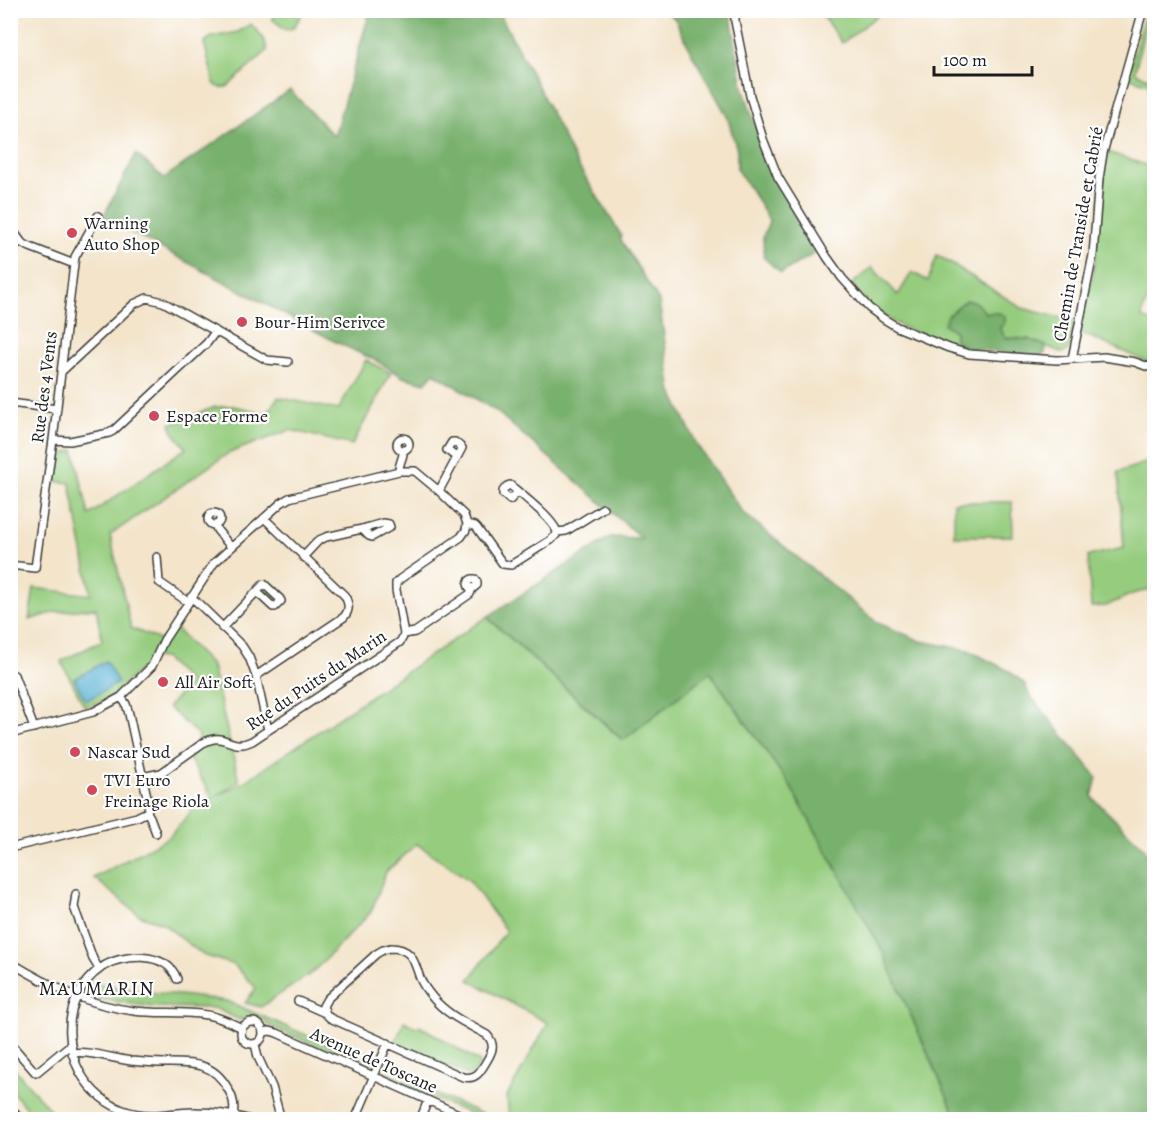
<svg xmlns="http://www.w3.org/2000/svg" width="1165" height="1130" viewBox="0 0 1165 1130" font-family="Alegreya,serif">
	<rect width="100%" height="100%" fill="#fff"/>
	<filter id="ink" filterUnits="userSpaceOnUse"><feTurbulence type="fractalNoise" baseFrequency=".0167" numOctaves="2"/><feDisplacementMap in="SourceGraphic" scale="12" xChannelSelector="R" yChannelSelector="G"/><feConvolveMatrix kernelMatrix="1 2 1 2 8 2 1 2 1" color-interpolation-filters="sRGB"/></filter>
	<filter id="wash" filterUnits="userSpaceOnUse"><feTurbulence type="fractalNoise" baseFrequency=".008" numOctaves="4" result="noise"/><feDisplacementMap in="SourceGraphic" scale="24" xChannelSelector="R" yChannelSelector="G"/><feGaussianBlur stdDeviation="1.35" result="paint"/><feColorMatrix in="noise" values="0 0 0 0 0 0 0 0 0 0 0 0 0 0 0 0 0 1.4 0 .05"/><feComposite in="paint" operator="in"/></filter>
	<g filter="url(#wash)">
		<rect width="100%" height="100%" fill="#f3e4ca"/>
		<!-- green -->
		<path fill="#95cc7e" stroke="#58744d" stroke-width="1.5" d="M275,10H304V11L293,28L286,30L272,19Z
			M819,11H883L842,43Z
			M1145,11H1152L1147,17L1135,72L1154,81V86L1128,77V75Z
			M251,24C258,32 267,40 267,51L227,87C221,88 218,88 214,83L204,42L212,37L238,32Z
			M1108,152L1154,168V287L1143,310L1142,318L1154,322V365L1079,332L1093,274L1100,211L1101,187Z
			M937,255L1022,308L1076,322L1069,349L1063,353L1028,339L1005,338L1000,328L999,313H986L966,300L947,316L955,332L956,340L967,349C934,339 897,330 871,306C864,300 858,292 852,284L872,267L898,295L912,272L928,281Z
			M366,360L391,373L352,445L290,430L229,453L110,535L131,628L160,640L176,629L212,666L239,781L217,796L241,784L487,617L622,740L710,672L789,784L882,950L957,1119H509L507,1096L548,1023L469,980L506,931L470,881L417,844L386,872L371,912L313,972L261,1007L245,1003L256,988L234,965L203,955L162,923L139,915L94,878L169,837L196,806L213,798L189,759L199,736L168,707L190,683L164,658L152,657L144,666L109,699L85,707L61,661L102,641L96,608L56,612L29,620L34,588L91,595L70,483L53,481C58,466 57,454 74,450L89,515L186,448L173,432L170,424L215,407L233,406L267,413L278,397L338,410Z
			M1154,460V589L1132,594L1106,606L1091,607L1088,556L1124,548L1118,472Z
			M954,502H1012L1013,536H954Z
			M94,983L137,991L189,996L227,1001L373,1064L371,1069L268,1025C258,1016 253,1015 240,1020L214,1008L153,1007L86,997Z
			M404,1021L417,1028L420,1026L480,1062L476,1071L469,1076L395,1043Z
			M11,1065L58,1119H35L11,1090Z
			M380,1070L494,1119H483L381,1077Z"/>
		<!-- forest -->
		<path fill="#78b06d" stroke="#4a6644" stroke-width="1.5" d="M370,11H498L537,84L574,159L621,235V240L659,301L672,392L697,445L742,512L878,623L921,641L968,650L1009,671L1025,684L1029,694L1097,777L1092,797L1145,849L1154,876V1119H957L882,950L789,784L710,672L623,740L487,617L610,537L641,538L496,411L434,373L425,383L403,377L377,361L336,342L103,217L136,154L164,178L290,90L334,136Z
			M666,11H730L743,87L764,154L787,201L817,252L781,273L764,258L763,237L769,221L758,201L737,170V150L727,116L692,54L675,19Z
			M966,300L975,302L986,313H999L1005,316V322L1000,328L1005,338L1028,339L1046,346L1045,353L1040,357L987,350L967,349L955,340V332L944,324L947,316Z"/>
		<!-- water -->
		<path fill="#55afd2" stroke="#386677" stroke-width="1.5" d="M106,661L118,683L86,701L74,679Z"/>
	</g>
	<g filter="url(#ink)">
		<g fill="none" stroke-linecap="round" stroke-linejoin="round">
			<!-- minor casing -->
			<g stroke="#3c3a36" stroke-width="10">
				<path id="minor" d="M735,10V21L750,96L763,139L778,177L827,257L842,278L869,308L884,319L897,327L949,348L969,354L1057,360L1104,357L1135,362L1154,369
					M14,232L22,243L30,247L74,264
					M10,241L22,243
					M1072,359L1093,255L1099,179L1103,153L1143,10
					M61,372L134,304L147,298L163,302L267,360L288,362
					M10,403L57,409
					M397 444a6 6 0 1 1 12 0a6 6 0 1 1-12 0Z
					M53,440L70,441L109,433L113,431L207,343L215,332
					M399,471C398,464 404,458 403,451
					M439,491L462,448L455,442H452L447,450L456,457
					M518,492L510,500L503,494V491L507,486L510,485C522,495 553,519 557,532
					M208 519a6 6 0 1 1 12 0a6 6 0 1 1-12 0Z
					M467,524L475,526L477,528L503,564L511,565L551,540L556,535L557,532L566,531L603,508
					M215,525L217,530L231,547
					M157,557L159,582L188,602
					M303,557L319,540L326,537L362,529L383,523L389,524L390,527L372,537L369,536L362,529
					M10,565L35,568L53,440L74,264L75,257L98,216
					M191,597L198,603L242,646L249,657L256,676L268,730
					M222,628L264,584L280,599L281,601L275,607H273L257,592
					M404,634L415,632L470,594L472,589L477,585V582L475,579H472L469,581L468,584L469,587L472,589
					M14,675L34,728
					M256,676L344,617C350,610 349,604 345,596L264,518
					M10,734L93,712L121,697L152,666L164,640L214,563L281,503L289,498L399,471H415L439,491L464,515L467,524
					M142,777L161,773L203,743C226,730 229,752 252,741L400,642L403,637L404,634L396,590V583L400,579L461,537L466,530L467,524
					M147,812L150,817L156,833
					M10,848L137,817L147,812L149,806L129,714L126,704L121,697
					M76,894L74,907L93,959L99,969
					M390,948C413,948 414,962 420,978C423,986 428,992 433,998C447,1015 468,1024 487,1035C496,1045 492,1052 486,1062C480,1072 476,1080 463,1077L330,1018L326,1014L323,1006L327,999L376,954L383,950Z
					M10,962C49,986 88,1005 134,1011C158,1014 183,1011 207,1015C220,1017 231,1023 242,1028
					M177,979C167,951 122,953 101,968C80,982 68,1009 70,1035C72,1079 106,1115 152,1115C167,1115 182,1111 197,1112C216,1112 233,1115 251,1120
					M298,1001L325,1013
					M241 1033a11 11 0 1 1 22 0a11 11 0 1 1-22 0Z
					M264,1032L270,1031L277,1033L472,1120
					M10,1043L35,1072H37L70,1045
					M255,1044L258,1057L272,1087L281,1120
					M72,1053C87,1050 115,1059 131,1061C142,1062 153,1063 164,1063C190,1063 213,1061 228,1089C233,1097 235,1106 233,1115
					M355,1120L388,1043
					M420,1120L428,1100"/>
			</g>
			<!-- primary casing -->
			<g stroke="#3c3a36" stroke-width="14">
				<path id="primary" d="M10,1110L18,1120"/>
			</g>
			<!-- minor -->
			<use href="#minor" stroke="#fff" stroke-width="7"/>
			<!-- primary -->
			<use href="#primary" stroke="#fff" stroke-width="10"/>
		</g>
	</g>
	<!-- markers -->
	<g fill="#d1495b" stroke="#fff" stroke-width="2">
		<circle cx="72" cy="233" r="6"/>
		<circle cx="242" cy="322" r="6"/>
		<circle cx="154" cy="416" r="6"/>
		<circle cx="163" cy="682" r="6"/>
		<circle cx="75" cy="752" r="6"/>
		<circle cx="92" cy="790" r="6"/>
	</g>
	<g text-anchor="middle" stroke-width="4.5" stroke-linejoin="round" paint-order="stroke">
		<!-- poi labels -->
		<g font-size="18" fill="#1c1c1c" stroke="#fff" text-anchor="start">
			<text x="84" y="229">Warning<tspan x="84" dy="21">Auto Shop</tspan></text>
			<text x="254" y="328">Bour-Him Serivce</text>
			<text x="166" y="422">Espace Forme</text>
			<text x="175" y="688">All Air Soft</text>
			<text x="87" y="758">Nascar Sud</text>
			<text x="104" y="786">TVI Euro<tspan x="104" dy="21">Freinage Riola</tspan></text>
		</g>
		<!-- street labels -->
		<g font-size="18" fill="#1c1c1c" stroke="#fff">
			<text transform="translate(1078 234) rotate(-80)" y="6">Chemin de Transide et Cabrié</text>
			<text transform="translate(44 387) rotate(-83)" y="6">Rue des 4 Vents</text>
			<text transform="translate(316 680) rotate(-34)" y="6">Rue du Puits du Marin</text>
			<text transform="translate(374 1060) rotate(24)" y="6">Avenue de Toscane</text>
		</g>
		<!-- neighbourhood labels -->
		<g font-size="20" letter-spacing="1.5" fill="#1c1c1c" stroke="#fff">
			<text x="97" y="995">MAUMARIN</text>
		</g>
	</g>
	<!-- margin -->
	<rect width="1165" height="1130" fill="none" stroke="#fff" stroke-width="36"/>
	<!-- scale -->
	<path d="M934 66v9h98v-9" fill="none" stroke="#1c1c1c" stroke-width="3"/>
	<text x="943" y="66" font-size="18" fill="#1c1c1c" stroke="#ffffff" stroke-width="4.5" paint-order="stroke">100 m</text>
</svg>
